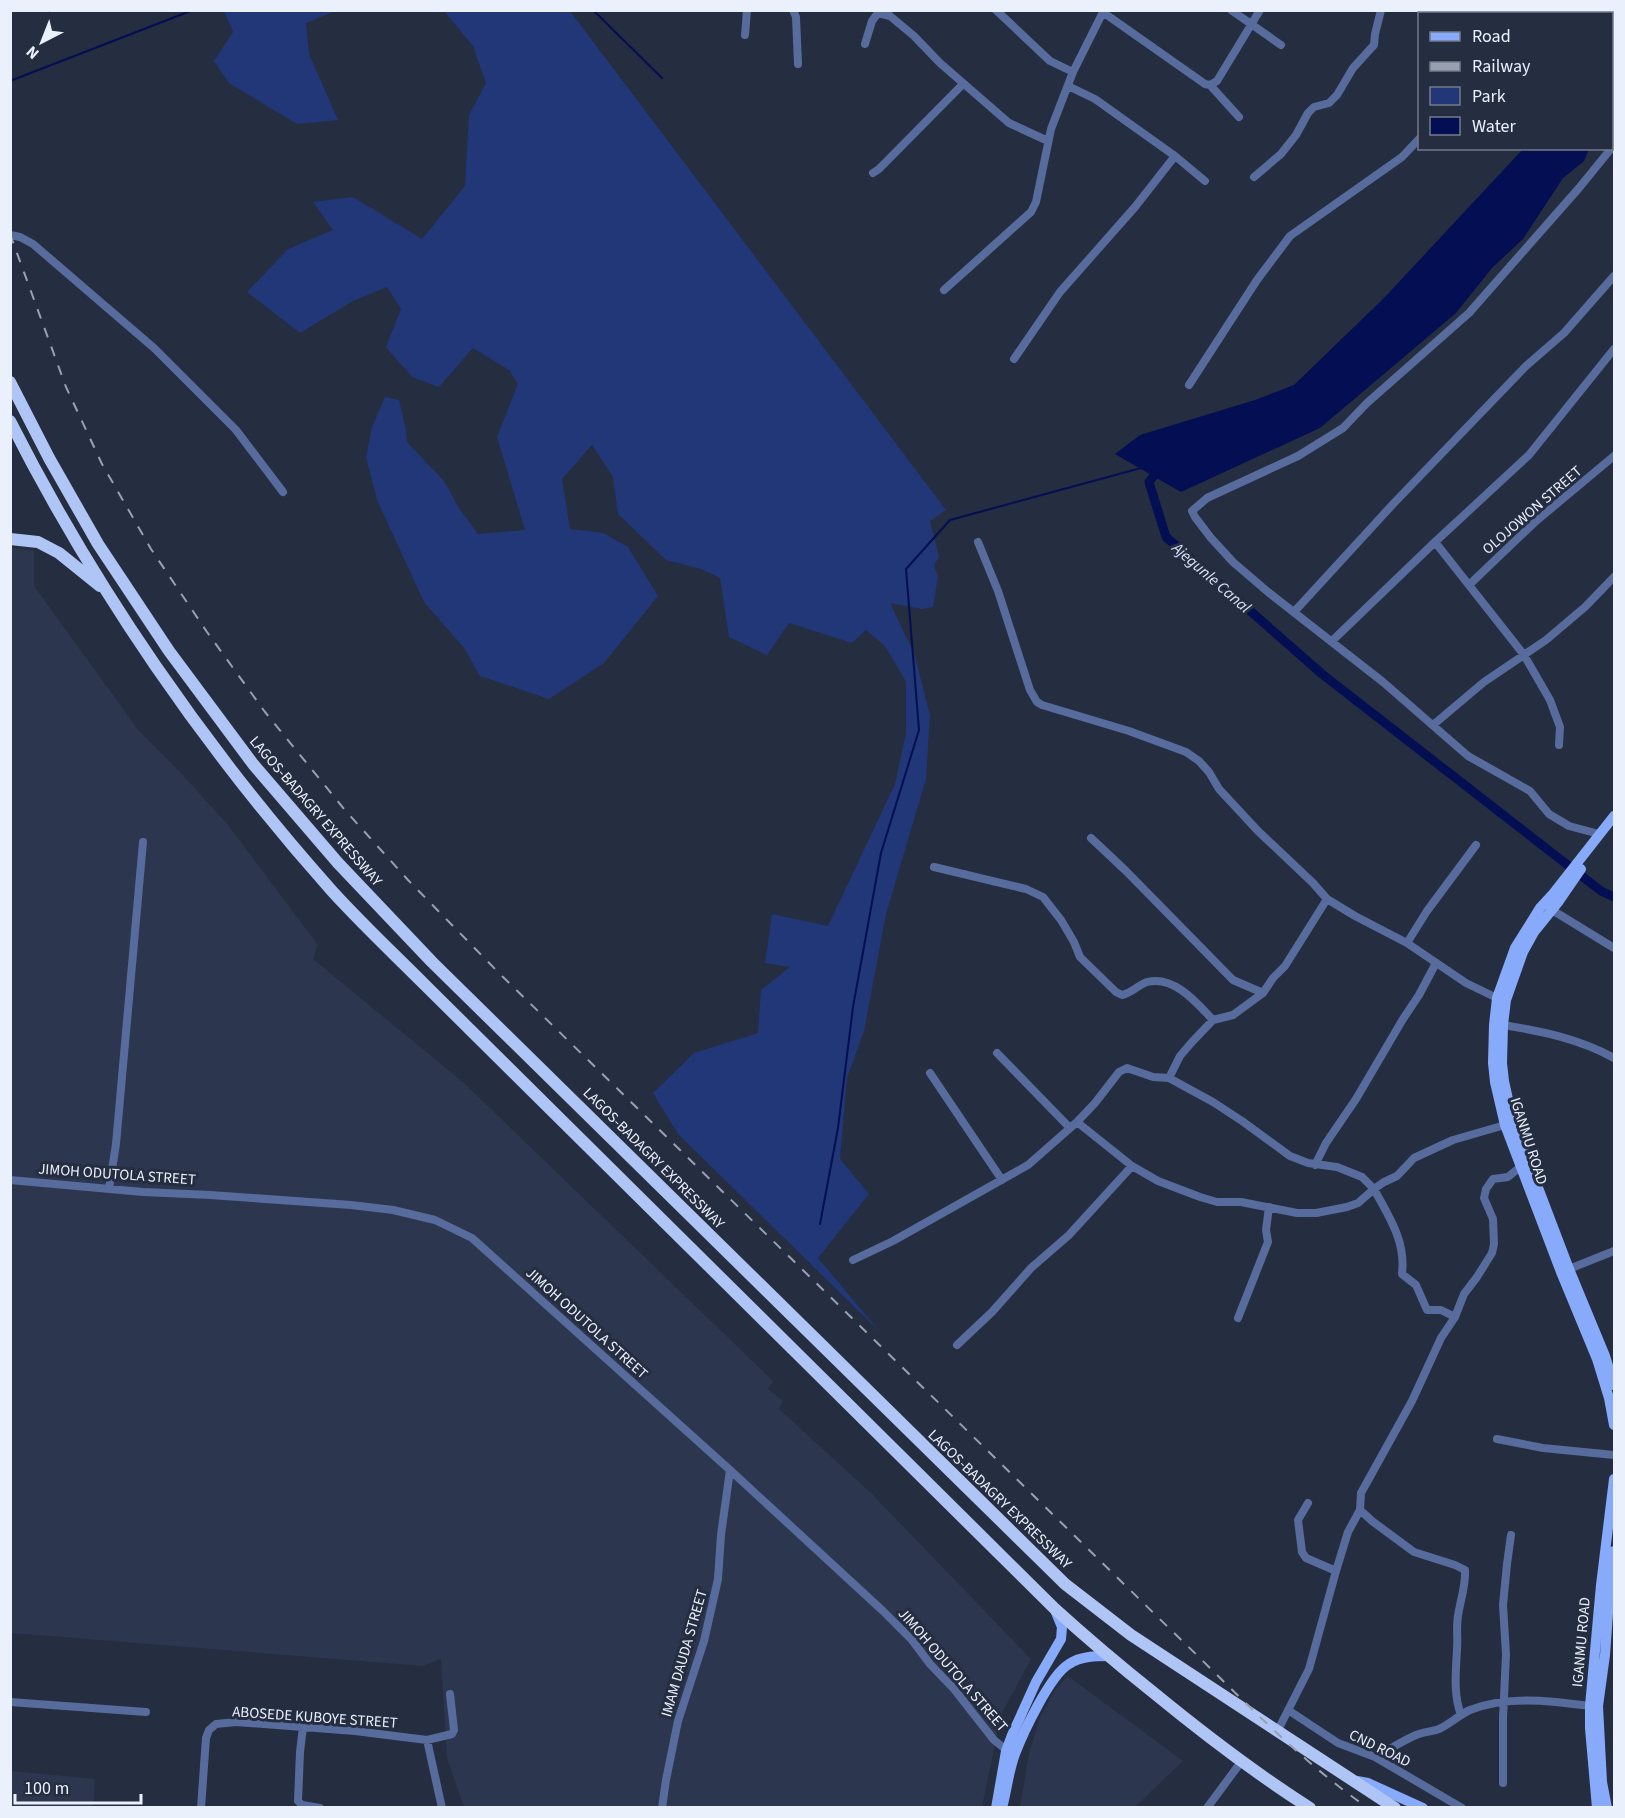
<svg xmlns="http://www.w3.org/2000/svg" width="1625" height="1818" viewBox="0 0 1625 1818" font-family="'Source Sans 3',sans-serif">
	<rect width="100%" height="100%" fill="#252d40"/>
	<!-- built -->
	<path fill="#2c364f" d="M10,548L34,551V586L139,731L180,772L228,825L318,945L313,959L464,1083L773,1381L768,1389L783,1401L779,1409L871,1493L1031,1659L1001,1715L982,1807H464L447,1758L441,1659L423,1666L11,1633Z
		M1068,1676L1183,1761L1135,1807H1020L1029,1754L1040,1717L1055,1690Z
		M11,1771L95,1779L93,1807H11Z"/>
	<!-- green -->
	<path fill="#213777" d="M224,11H335L306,23L309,54L338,120L297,124L229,83L214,61L233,32Z
		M444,11H570L946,510L930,521L939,557L934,565L938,577L933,607L922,609L890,603L914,653L930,715L926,779L886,914L864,1031L847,1078L840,1159L869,1194L818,1258L881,1333L678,1134L653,1093L694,1053L758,1033L761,990L790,967L765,963L772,914L828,926L895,784L906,733V682L885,646L866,630L852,643L789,623L767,655L729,637L720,578L701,569L666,560L618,514L613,477L592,445L562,479L570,529L603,533L628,547L658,596L604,663L549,699L480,676L464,648L424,602L377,500L366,457L372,427L385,397L399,400L406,430L407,442L444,481L459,508L478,534L525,530L497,437L518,384L509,370L473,348L439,387L412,377L386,347L401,309L387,287L353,301L300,333L247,292L288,249L333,230L313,202L353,197L422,239L465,186L469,115L486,83L473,46Z"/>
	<!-- water -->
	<path fill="#040e52" d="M1523,149H1589L1584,161L1563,178L1523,239L1492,268L1456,313L1320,428L1181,492L1115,454L1140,435L1255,400L1294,385L1384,298Z"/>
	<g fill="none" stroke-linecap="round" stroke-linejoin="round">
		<!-- stream -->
		<path stroke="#040e52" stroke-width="2" d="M593,10L662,78
			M10,81L193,10
			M820,1224L838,1128L853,1007L881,853L919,730L906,569L950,520L1141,468"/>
		<!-- canal -->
		<path stroke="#040e52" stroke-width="9" d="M1160,468L1149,482L1166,537L1322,674L1601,891L1614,897"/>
		<!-- minor -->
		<path stroke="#576c9d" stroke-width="8" d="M793,10L796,17L798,64
			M996,10L1050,61L1073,72
			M1231,10L1281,45
			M1511,10L1516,14
			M1104,13L1205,84L1210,85L1217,81L1260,10
			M745,35L747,10
			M865,44L872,21L878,13L890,16L914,36L940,63L1009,123L1048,141
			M1612,78L1614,80
			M1210,85L1239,117
			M1068,86L1095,99L1175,156L1205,181
			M873,173L879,169L963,84
			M1254,177L1281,154L1296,135L1308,113L1314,107L1329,103L1337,95L1353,68L1374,45L1375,34L1381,10
			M10,235L20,237L33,244L154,348L236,430L283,492
			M944,290L1031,212L1036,202L1051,129L1073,72L1104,10
			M1014,359L1060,292L1135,207L1175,156
			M1189,385L1257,280L1290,236L1402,157L1420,138
			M978,542L998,591L1030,690L1037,702L1042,705L1129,731L1186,752L1199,761L1209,772L1219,789L1258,831L1313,883L1327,899L1355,916L1407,943L1466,983L1497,998
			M1435,542L1524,655L1550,700L1560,727L1559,745
			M1469,585L1535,522L1614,456
			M1294,612L1394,503L1526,366L1564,333L1614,276
			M1332,641L1435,542L1529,455L1614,349
			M1433,725L1484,682L1546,640L1585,607L1614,577
			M1599,834L1569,826L1549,814L1530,791L1468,756L1383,682L1268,592L1233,562L1211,538L1195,517L1192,511L1207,498L1298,456L1343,428L1367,403L1469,313L1579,188L1614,145
			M1091,838L1126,871L1233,980L1263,993
			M934,867L1026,889L1043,897L1061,920L1074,942L1080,957L1116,992L1122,995C1132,993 1138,985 1147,982C1174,975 1197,1003 1213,1020
			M1552,910L1614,948
			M1407,943L1427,911L1476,845
			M1503,1025C1541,1031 1580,1039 1614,1058
			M997,1053L1070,1128
			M930,1073L1002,1180
			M1169,1078L1180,1056L1192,1042L1213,1020L1233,1015L1263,993L1273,978L1285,966L1327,899
			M1077,1122L1132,1166L1158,1181L1200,1197L1217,1202H1241L1297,1213H1316L1347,1207L1358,1203L1374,1189C1389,1217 1406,1241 1402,1274L1416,1285L1427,1310H1441L1455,1317
			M1315,1165L1326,1143L1356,1099L1403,1019L1419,995L1436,963
			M10,1180L143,1192L210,1195L351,1205L393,1210L435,1220L472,1238L730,1470L883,1611L912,1640L930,1664L954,1689L994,1740L1010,1753
			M109,1189L116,1144L143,842
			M853,1260L893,1241L1028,1165L1077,1122L1095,1103L1119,1072L1127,1068L1153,1077L1169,1078L1213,1102L1242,1121L1290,1156L1308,1163L1337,1167L1362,1177L1374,1189L1384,1182L1397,1176L1414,1158L1453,1140L1505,1125
			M1569,1269L1614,1251
			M1238,1318L1268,1242L1266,1230L1269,1207
			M957,1345L992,1312L1031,1268L1069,1235L1132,1166
			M1497,1439L1543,1448L1614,1455
			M1308,1503L1298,1520L1302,1552L1306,1558L1336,1571
			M1360,1510L1372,1521L1414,1552L1455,1565L1465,1570C1466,1586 1460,1601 1458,1616C1456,1628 1458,1638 1457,1649C1456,1671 1453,1694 1461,1715
			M10,1702L146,1712
			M1288,1710L1338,1743L1375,1757L1462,1808
			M303,1727L300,1752L298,1801L302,1805L320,1808
			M1277,1732L1309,1669L1336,1571L1348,1532L1360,1510L1361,1493L1412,1401L1441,1338L1455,1317L1464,1294L1477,1277L1492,1253L1494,1244L1493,1219L1484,1198L1486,1189L1493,1179L1508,1177L1520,1167L1525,1166
			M427,1740L442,1808
			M1375,1757C1389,1750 1402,1741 1416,1735C1423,1732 1431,1732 1439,1729C1450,1724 1459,1715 1470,1710C1508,1695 1551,1701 1590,1706
			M1503,1783V1718L1506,1654L1503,1605L1507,1564L1511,1535
			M201,1808L206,1738L209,1730L216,1724L236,1722L355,1731L427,1740L452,1734L454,1730L450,1694
			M662,1808L666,1780L678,1721L704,1641L718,1579L721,1535L730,1470
			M1207,1808L1241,1762"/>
		<!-- major -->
		<path stroke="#88aafa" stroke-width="10" d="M1614,816L1552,895L1540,908L1515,948L1497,998L1494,1025L1493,1063L1495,1082L1505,1125L1561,1272L1597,1359L1609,1398L1614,1425
			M1581,869L1559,901L1534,932L1523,952L1506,1000L1503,1025L1502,1063L1504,1081L1513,1122L1569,1269L1605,1356L1614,1385
			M1357,1781L1368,1783L1423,1808
			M1003,1804C1007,1788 1009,1770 1015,1754C1023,1733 1050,1675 1069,1664C1081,1656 1096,1656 1110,1656
			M996,1808L1006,1751L1012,1735L1036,1682L1061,1639L1062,1627L1055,1610
			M1597,1808L1590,1728V1706L1601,1585L1614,1479
			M1607,1808L1602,1782L1598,1706L1605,1655L1610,1586L1614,1551"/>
		<!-- highway -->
		<path stroke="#afc5f5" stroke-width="12" d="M10,382L49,458L98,544L169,651L253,764L338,863L432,962L1065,1584L1131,1635L1395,1808
			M10,421C95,589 207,751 332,891C362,924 394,954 425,985L1055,1609C1087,1638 1120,1666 1154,1693C1204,1734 1255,1773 1310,1808
			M10,539L38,542L59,553L100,586"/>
		<!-- rail -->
		<path stroke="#99a0af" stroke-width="2" stroke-dasharray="10 10" stroke-linecap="butt" d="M10,234L66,387L102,464L151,549L207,632L265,712L344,809L408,880L498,972L1172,1631C1235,1691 1296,1758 1368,1808"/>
	</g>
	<g text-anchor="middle" stroke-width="6" stroke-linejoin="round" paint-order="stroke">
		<!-- street labels -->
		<g font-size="15" fill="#ebf0fd" stroke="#252d40">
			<text transform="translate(1532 510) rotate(-41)" y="5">OLOJOWON STREET</text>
			<text transform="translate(316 811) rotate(49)" y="5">LAGOS-BADAGRY EXPRESSWAY</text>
			<text transform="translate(1529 1141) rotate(72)" y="5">IGANMU ROAD</text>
			<text transform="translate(654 1158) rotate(45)" y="5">LAGOS-BADAGRY EXPRESSWAY</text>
			<text transform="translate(117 1174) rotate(4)" y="5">JIMOH ODUTOLA STREET</text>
			<text transform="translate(587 1323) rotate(42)" y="5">JIMOH ODUTOLA STREET</text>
			<text transform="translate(1000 1499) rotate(44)" y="5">LAGOS-BADAGRY EXPRESSWAY</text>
			<text transform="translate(1581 1642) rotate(-85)" y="5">IGANMU ROAD</text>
			<text transform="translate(684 1653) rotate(-74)" y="5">IMAM DAUDA STREET</text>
			<text transform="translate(953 1670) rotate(49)" y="5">JIMOH ODUTOLA STREET</text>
			<text transform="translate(315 1717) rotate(4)" y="5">ABOSEDE KUBOYE STREET</text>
			<text transform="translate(1380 1748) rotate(26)" y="5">CND ROAD</text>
		</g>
		<!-- water labels -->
		<g font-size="16" font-style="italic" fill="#d7e1f6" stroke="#252d40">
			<text transform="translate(1212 577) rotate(41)" y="6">Ajegunle Canal</text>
		</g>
	</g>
	<!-- border -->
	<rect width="1625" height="1818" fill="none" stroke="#ebf0fd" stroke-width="24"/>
	<!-- legend -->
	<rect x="1418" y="12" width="195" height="138" fill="#252d40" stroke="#747b8c" stroke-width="1.5"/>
	<rect x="1430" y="32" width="30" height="9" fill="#88aafa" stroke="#747b8c" stroke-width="1.5"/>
	<text x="1472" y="42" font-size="18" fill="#ebf0fd">Road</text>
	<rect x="1430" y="62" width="30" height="9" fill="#99a0af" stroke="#747b8c" stroke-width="1.5"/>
	<text x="1472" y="72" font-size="18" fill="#ebf0fd">Railway</text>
	<rect x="1430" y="87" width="30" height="18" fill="#213777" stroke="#747b8c" stroke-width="1.5"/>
	<text x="1472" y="102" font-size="18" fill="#ebf0fd">Park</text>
	<rect x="1430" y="117" width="30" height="18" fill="#040e52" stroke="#747b8c" stroke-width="1.5"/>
	<text x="1472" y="132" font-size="18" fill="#ebf0fd">Water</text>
	<!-- north arrow -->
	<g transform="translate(42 42) rotate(222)" stroke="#252d40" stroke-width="4.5" paint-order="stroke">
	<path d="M0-4.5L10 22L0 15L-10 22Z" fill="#ebf0fd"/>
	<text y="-9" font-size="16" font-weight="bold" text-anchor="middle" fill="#ebf0fd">N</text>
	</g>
	<!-- scale -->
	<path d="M15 1794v9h126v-9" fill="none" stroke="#ebf0fd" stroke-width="3"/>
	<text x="24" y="1794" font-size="18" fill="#ebf0fd" stroke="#252d40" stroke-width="4.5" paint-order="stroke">100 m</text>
</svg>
